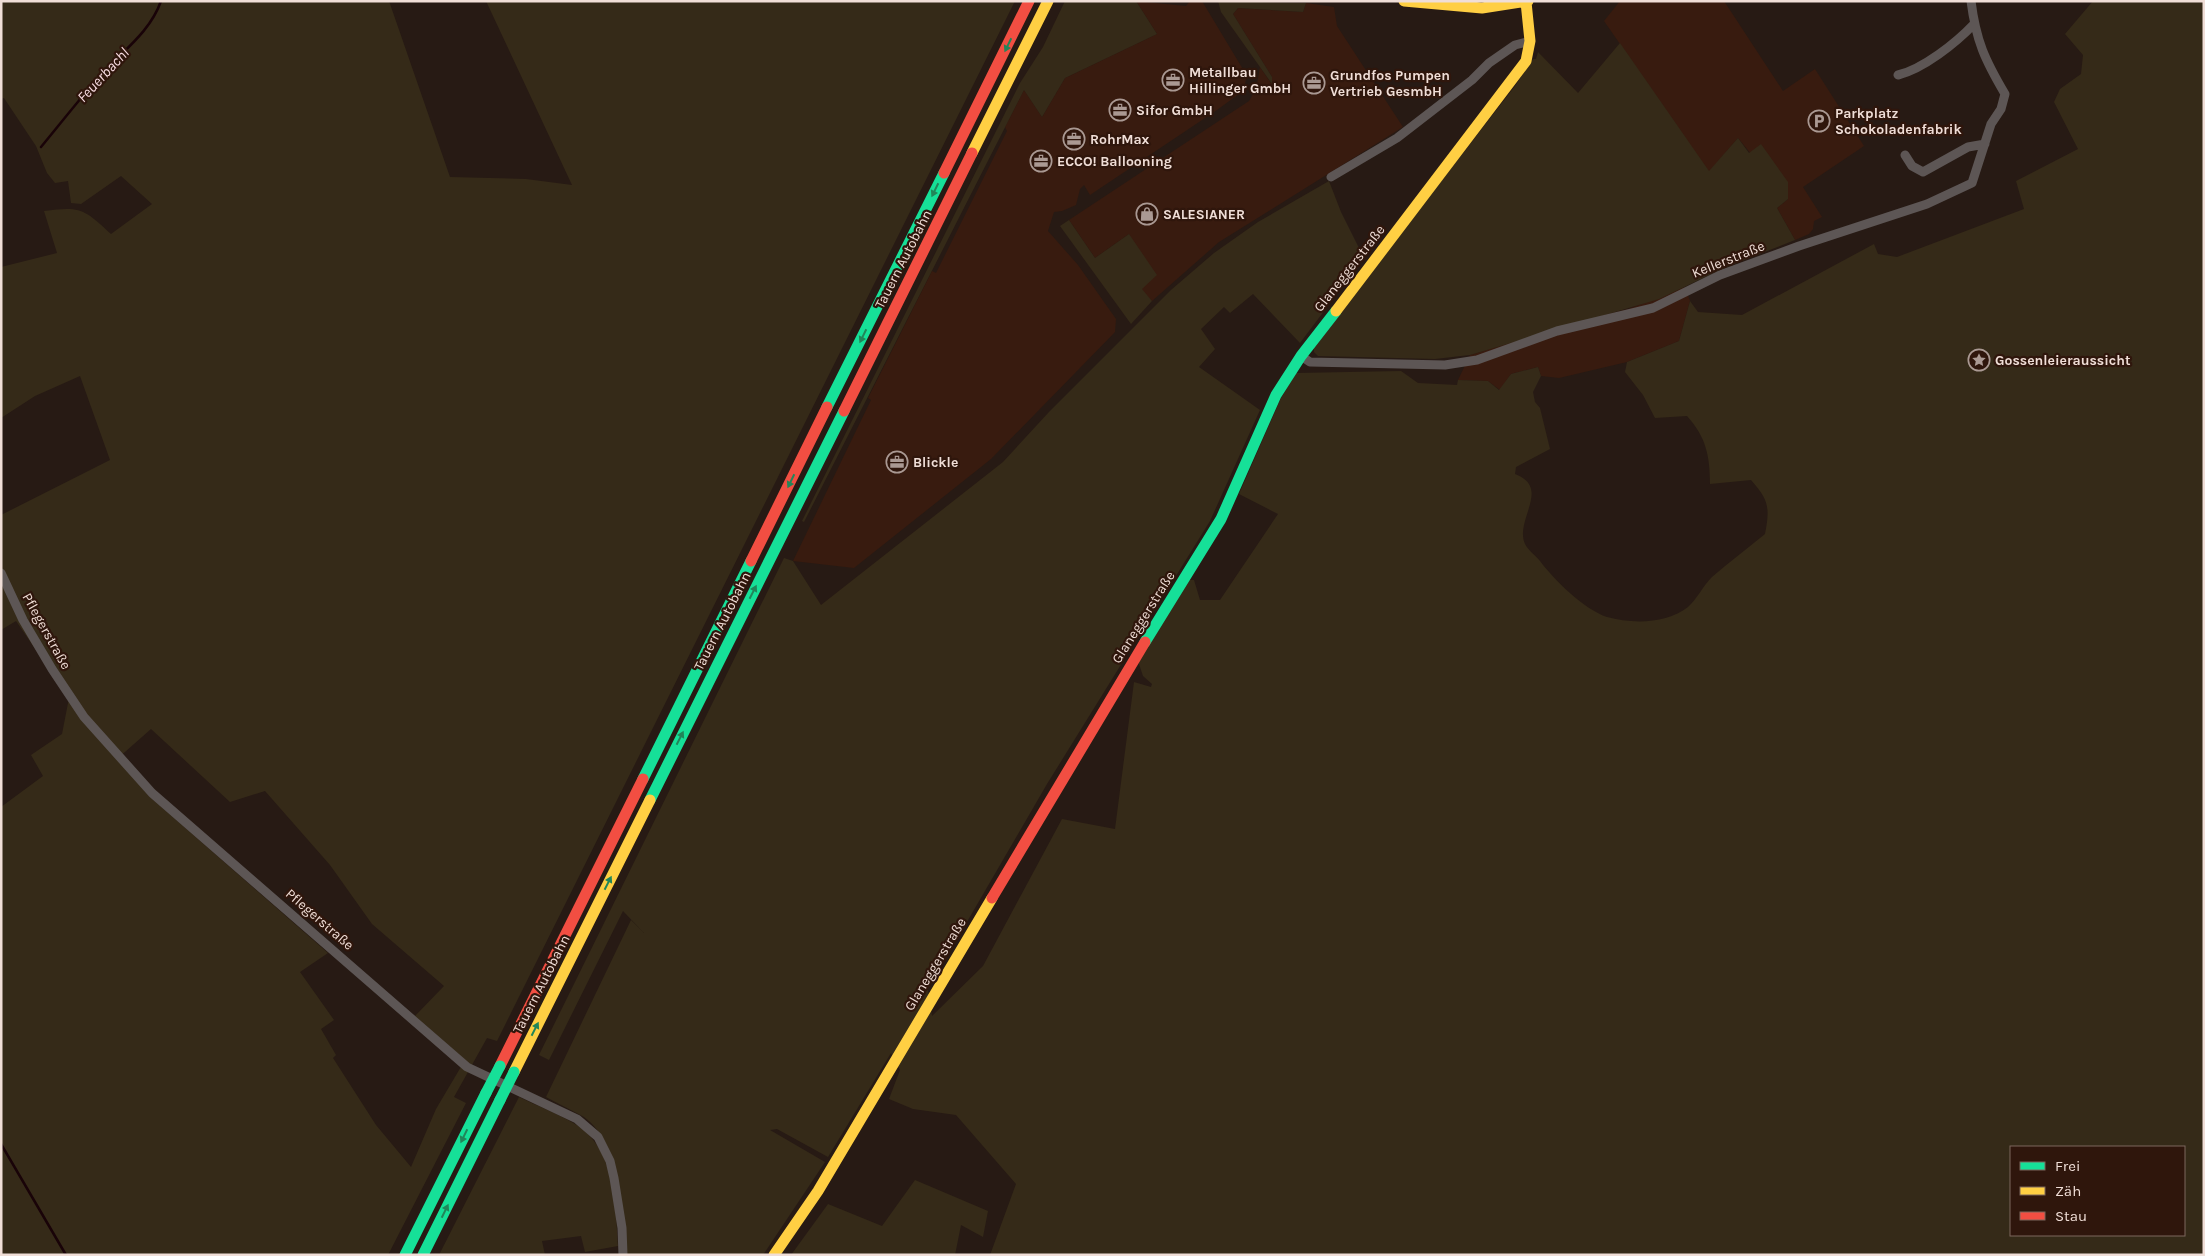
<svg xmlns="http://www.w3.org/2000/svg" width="2205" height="1256" viewBox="0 0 2205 1256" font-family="Karla,sans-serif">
	<rect width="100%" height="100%" fill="#271a14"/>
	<!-- built -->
	<path fill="#381b0f" d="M1136,1L1186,6L1190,1H1202L1247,76L1243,91L1217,110L1090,195L1084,185L1080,189L1076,205L1062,211L1054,212L1048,231L1078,265L1116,319L1115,332L991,459L854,568L793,561L871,400L868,398L932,271L936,273L1007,131L1005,127L1024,90L1042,117L1065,78L1157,34Z
		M1620,1H1724L1783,91L1815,69L1864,146L1803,187L1822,217L1814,221L1813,229L1809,234L1795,240L1777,208L1788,199L1738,138L1709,172L1604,21Z
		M1306,3L1334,7L1337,26L1403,127L1219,242L1152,301L1141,290L1129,234L1095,258L1069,220L1249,101L1256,89L1260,67L1271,83L1272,77L1233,14L1238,8L1303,12Z
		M1685,287L1690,301L1679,341L1627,362L1559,378L1541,376L1538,367L1511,374L1500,390L1488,381L1458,380L1470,355L1579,321L1628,309Z"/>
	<!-- green -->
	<path fill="#352a18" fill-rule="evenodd" d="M1,1H389L450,177L526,179L572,185L486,1H1015L497,1041L487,1038L454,1097L466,1103L388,1255H1V807L43,776L31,755L62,734L69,698L16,621L1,630V515L110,460L80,376L35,396L1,418V267L57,253L44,211C81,206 84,209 111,234L152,204L121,176L81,204L71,203L68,181L55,183L47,173L36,146L4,98L1,99ZM151,729L230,802L265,791L330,865L372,924L444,986L415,1016L465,1060L436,1109L411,1167L376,1125L333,1058L336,1055L321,1029L334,1020L300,972L328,953L150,797L117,759Z
		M1065,1H1136L1157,34L1065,78L1042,117L1024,90L804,522L802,521L1020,83L1043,47Z
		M1218,1L1306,3L1303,12L1238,8L1233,14L1272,77V84L1221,12Z
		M2093,1H2204V1255H990L1016,1184L956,1115L913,1109L889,1099L900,1070L891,1053L828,1157L777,1129L770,1130L825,1162L763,1255H626C621,1213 622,1144 584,1117C572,1110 558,1104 546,1097L631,920L644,933L623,911L549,1060L539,1055L784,558L793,561L821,605L1003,462L1049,412L1171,290L1214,253L1258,222L1329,181L1341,212L1364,258L1300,343L1253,294L1230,313L1224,307L1201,329L1215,349L1199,367L1260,410L1210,521L1047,784L928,989L932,1016L983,966L1062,819L1115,829L1134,682L1151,687L1152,684L1143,676L1138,661L1189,580H1194L1200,600H1220L1278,514L1239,494L1281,398L1296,373L1401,371L1418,383L1457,385L1458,380L1488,381L1499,390L1511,374L1538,367L1541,376L1533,392L1535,402L1540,408L1550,449L1516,467L1515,474C1552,488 1514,520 1525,544C1528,550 1536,556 1540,561C1554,580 1585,610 1607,617C1632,624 1667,624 1688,607C1697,599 1703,586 1712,577C1729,562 1748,548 1765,534C1770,508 1769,500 1751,480L1710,484C1710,456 1706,437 1687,416L1655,418L1643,395L1625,372L1627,362L1679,341L1690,301L1698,312L1742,315L1874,244L1878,254L1897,257L2024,209L2016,181L2078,149L2054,102L2060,89L2081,74L2083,55L2065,34ZM2011,1147H2184V1235H2011Z
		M1620,43L1709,171L1738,138L1749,153L1761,144L1788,182V199L1777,208L1795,240L1724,268L1659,299L1470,355L1435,359L1318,356L1314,352V347L1321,336L1515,86L1533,59H1536L1538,52L1578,93Z
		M1069,220L1095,258L1129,234L1157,275L1142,289L1152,301L1131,324L1060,226Z
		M519,1097C537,1106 557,1113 575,1124C615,1148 616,1204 618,1246L585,1252L581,1236L542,1241L545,1255H439Z
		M915,1180L988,1211L983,1237L961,1225L955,1255H791L828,1204L882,1226Z"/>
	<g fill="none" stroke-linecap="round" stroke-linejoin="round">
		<!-- stream -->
		<path stroke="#190308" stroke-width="2.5" d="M41,147C60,124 78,101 98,78C120,53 150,33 161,1
			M1,1144L66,1255"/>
		<!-- street -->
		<path stroke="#5d5655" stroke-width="9" d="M1898,75C1923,69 1956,43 1974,24
			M1905,155L1912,166L1923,172L1968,147L1985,144
			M1331,177L1397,138L1472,80L1489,63L1515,45L1530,41
			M1301,356L1310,362L1445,365L1477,360L1557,331L1653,308L1720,275L1799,246L1927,204L1972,183L1991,124L2001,109L2005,94C1985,60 1976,41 1971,1
			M1,573L23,620L52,669L84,717L152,793L467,1067L577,1119L598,1137L610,1161L614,1178L622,1228L623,1255"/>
		<!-- fast -->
		<path stroke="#16e098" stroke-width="11" d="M827,407L944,173
			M1145,642L1221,519L1276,395L1301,356L1336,311
			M643,779L751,561
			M650,800L844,411
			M405,1255L486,1093
			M423,1255L500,1100"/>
		<!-- slow -->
		<path stroke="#ffcf43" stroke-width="11" d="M1404,1L1482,8L1528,1
			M972,153L1048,1
			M1336,311L1526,61L1530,41L1526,2
			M514,1072L650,800
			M774,1255L818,1191L992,898"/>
		<!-- jam -->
		<path stroke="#f24e42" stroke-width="11" d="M944,173L1029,1
			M844,411L972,153
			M751,561L827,407
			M992,898L1145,642
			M500,1066L643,779"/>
		<!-- fast-bridge -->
		<path stroke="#16e098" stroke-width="11" d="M486,1093L500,1066
			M500,1100L514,1072"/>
	</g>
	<!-- one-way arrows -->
	<defs><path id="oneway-solid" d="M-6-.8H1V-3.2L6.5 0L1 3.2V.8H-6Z" transform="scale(1.25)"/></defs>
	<g fill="#218559">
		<use href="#oneway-solid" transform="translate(1008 45) rotate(116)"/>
		<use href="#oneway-solid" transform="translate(935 190) rotate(116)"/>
		<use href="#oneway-solid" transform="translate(863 336) rotate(116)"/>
		<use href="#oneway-solid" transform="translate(791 481) rotate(116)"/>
		<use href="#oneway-solid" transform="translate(753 592) rotate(-63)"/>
		<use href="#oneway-solid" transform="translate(680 738) rotate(-63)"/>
		<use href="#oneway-solid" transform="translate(608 883) rotate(-63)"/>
		<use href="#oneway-solid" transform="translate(535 1029) rotate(-63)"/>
		<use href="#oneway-solid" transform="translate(464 1136) rotate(116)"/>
		<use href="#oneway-solid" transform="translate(445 1211) rotate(-64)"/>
	</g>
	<!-- icons -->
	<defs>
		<g id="office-ring" transform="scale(1.125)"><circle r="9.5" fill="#2f160c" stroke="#aa9993" stroke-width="1.5"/><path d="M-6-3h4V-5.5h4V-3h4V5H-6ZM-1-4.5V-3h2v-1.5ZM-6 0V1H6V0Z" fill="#aa9993"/></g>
		<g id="parking-ring" transform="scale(1.125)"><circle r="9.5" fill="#2f160c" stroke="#aa9993" stroke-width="1.5"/><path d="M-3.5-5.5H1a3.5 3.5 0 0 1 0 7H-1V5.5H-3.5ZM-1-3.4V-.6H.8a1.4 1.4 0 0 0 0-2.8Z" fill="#aa9993"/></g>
		<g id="shop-ring" transform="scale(1.125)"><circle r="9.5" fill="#2f160c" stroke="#aa9993" stroke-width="1.5"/><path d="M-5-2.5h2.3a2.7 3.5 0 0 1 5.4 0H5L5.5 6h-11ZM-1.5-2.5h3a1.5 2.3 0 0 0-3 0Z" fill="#aa9993"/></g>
		<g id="sight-ring" transform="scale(1.125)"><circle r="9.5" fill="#2f160c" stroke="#aa9993" stroke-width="1.5"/><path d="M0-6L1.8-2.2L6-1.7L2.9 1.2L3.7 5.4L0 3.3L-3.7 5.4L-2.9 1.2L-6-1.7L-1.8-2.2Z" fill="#aa9993"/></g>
	</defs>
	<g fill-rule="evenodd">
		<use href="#office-ring" x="1173" y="80"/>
		<use href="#office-ring" x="1314" y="83"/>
		<use href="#office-ring" x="1120" y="110"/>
		<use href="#parking-ring" x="1819" y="121"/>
		<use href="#office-ring" x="1074" y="139"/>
		<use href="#office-ring" x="1041" y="161"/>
		<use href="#shop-ring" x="1147" y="214"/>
		<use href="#sight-ring" x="1979" y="360"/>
		<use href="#office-ring" x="897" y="462"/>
	</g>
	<g text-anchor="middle" stroke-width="4.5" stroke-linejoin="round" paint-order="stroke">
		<!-- poi labels -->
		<g font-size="14" font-weight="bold" fill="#f0ded7" stroke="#2f160c" text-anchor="start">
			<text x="1189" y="77">Metallbau<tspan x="1189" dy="16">Hillinger GmbH</tspan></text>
			<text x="1330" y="80">Grundfos Pumpen<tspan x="1330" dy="16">Vertrieb GesmbH</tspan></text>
			<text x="1136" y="115">Sifor GmbH</text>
			<text x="1835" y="118">Parkplatz<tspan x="1835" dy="16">Schokoladenfabrik</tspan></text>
			<text x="1090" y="144">RohrMax</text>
			<text x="1057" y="166">ECCO! Ballooning</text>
			<text x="1163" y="219">SALESIANER</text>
			<text x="1995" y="365">Gossenleieraussicht</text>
			<text x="913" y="467">Blickle</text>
		</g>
		<!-- street labels -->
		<g font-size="14" fill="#f0ded7" stroke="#2f160c">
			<text transform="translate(903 259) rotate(-63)" y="5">Tauern Autobahn</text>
			<text transform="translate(1728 259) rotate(-22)" y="5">Kellerstraße</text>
			<text transform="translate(1349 268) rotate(-52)" y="5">Glaneggerstraße</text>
			<text transform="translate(1143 617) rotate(-58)" y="5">Glaneggerstraße</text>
			<text transform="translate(722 621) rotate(-63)" y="5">Tauern Autobahn</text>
			<text transform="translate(47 631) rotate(61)" y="5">Pflegerstraße</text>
			<text transform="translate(320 919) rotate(41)" y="5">Pflegerstraße</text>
			<text transform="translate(935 964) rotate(-59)" y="5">Glaneggerstraße</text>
			<text transform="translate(541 984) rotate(-63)" y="5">Tauern Autobahn</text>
		</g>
		<!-- water labels -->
		<g font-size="15" font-style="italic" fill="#f8dce2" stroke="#2f160c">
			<text transform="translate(103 75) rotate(-47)" y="5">Feuerbachl</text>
		</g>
	</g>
	<!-- border -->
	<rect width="2205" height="1256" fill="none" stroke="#f0ded7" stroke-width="5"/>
	<!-- legend -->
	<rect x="2010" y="1146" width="175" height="90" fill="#2f160c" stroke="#7c665d"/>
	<rect x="2020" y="1162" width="25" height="8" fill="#16e098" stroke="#7c665d"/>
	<text x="2055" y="1171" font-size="15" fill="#f0ded7">Frei</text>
	<rect x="2020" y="1187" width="25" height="8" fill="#ffcf43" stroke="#7c665d"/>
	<text x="2055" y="1196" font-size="15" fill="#f0ded7">Zäh</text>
	<rect x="2020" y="1212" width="25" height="8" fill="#f24e42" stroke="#7c665d"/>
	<text x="2055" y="1221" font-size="15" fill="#f0ded7">Stau</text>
</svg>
